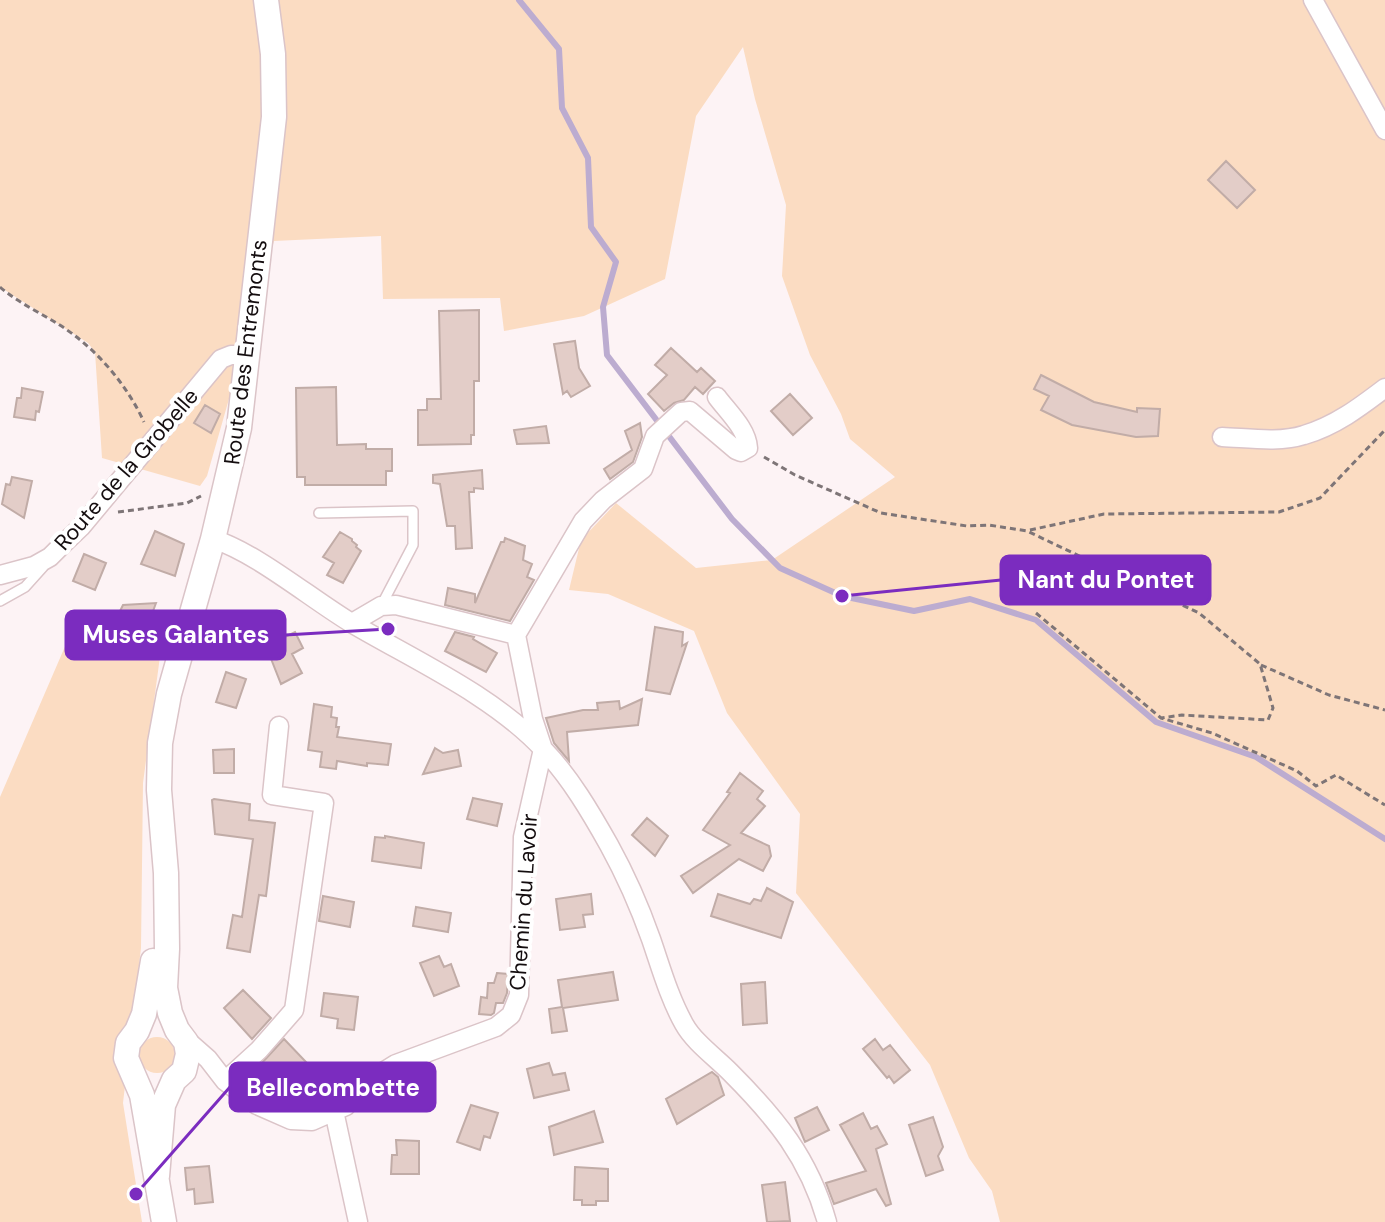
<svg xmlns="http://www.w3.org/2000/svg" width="1385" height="1222" viewBox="0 0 1385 1222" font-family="'DM Sans',sans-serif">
	<rect width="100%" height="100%" fill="#fdf3f5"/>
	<!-- green -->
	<path fill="#fbdcc2" d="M0,0H1385V1222H1000L992,1191L969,1158L930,1065L796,893L800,814L727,713L694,631L608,594L569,590L581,540L616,503L696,568L772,560L895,477L850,439L841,414L810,355L782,276L786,205L755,99L743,47L696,116L665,279L584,316L504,331L500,298L383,299L381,236L274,241L207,476L200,486L102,458L95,352L88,343L0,287Z
		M73,628L161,649L143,783L141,948L123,1103L142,1222H0V797Z
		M139 1055a18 18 0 1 1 36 0a18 18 0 1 1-36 0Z"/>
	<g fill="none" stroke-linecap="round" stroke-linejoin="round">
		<!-- stream -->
		<path stroke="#bcacd0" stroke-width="6" d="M519,0L559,49L562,108L588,158L591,227L616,262L603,307L607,355L732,519L780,568L842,596L914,611L970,599L1036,620L1156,722L1256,757L1385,839"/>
	</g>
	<!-- building -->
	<path fill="#e3cdc8" stroke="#c1aca7" stroke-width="2" d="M1226,161L1255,190L1237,208L1208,180Z
		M479,310V381H474V435H471V444L418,445V410H427V399H441L439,311Z
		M575,341L579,368L590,386L571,397L567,391L563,394L554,344Z
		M671,348L697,372L701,368L715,381L703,394L695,387L684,400L674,403L664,411L648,394L667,375L655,365Z
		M1041,375L1094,402L1137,412V408L1160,409L1158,436L1136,437L1072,425L1041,410L1049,396L1034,389Z
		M336,387L337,445L366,444V449H392V471H386V485H305V477H297L296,388Z
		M22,388L43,392L39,412L36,411L35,420L14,417L17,398H21Z
		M790,394L812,418L793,435L771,411Z
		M205,405L220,414L211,433L194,423Z
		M640,423L642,437L633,462L610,479L604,469L632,450L625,431Z
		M546,426L549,443L517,444L514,430Z
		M482,470L483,489L474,488V492H469L472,548L456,549L455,526H447L440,484L433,483V475Z
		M12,477L32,481L24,518L2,504L6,484L10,485Z
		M155,531L184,544L175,576L141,564Z
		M340,532L352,539V541L357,545L356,547L361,551L343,583L327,575L334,563L323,557Z
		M505,538L525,546L523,560L532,564L527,577L534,580L510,621L445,605L448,588L475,594V603L501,542H504Z
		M84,554L106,563L95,590L73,581Z
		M156,603L146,630L115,621L123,605Z
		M655,627L683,632L682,646L687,643L670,694L646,690Z
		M295,632L303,648L292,654L302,673L281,684L266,646Z
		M455,632L474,637L473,639L497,653L486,672L445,651Z
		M226,672L246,679L236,708L216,702Z
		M642,699L638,725L567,732L569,761L554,743L546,718L583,710H598L597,703L619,701L620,709Z
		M314,704L332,707L331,717L337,718L336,727H339L337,737L391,744L388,765L367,763V766L337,761L336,769L320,767L322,752L308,750Z
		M435,748L443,753L458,750L461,766L423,774Z
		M234,749V773H214L213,750Z
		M740,773L763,791L757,799L765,806L741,833L769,846L771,856L763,871L739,859L693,893L681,876L730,845L703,830L730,793L727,792Z
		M473,798L502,804L497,826L467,819Z
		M214,799L250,804L249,820L275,823L266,896L259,895L250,952L227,948L233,915L242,917L253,839L215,834L212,800Z
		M647,818L668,836L655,856L632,835Z
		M385,836L424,843L421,868L372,861L375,837L385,838Z
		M767,888L793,902L781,938L711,916L718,894L750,904L754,899L761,901Z
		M591,894L593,914L583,915L585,927L560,930L556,899Z
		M323,896L354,902L350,927L319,921Z
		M416,907L451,913L448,932L413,926Z
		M439,956L444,967L451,964L459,986L434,996L420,963Z
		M613,972L618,1000L563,1008L567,1031L552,1033L549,1009L562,1007L558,980Z
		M497,973L508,974L507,993L503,1003H496L494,1013L491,1015L479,1014L481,997L487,998L488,983H494Z
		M765,982L767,1023L743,1025L741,984Z
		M243,990L271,1018L252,1039L224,1008Z
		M324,993L358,997L354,1030L337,1028L338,1019L321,1016Z
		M284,1039L306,1062L304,1064L314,1074L297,1090L287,1079L280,1085L260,1065Z
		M875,1039L883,1050L890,1045L910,1070L894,1083L889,1076L887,1078L863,1049Z
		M549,1063L553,1075L565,1073L569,1090L534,1098L527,1069Z
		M712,1072L718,1077L724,1095L677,1124L666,1099Z
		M471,1105L498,1113L490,1138L484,1136L480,1150L457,1142Z
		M817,1107L829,1130L805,1142L795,1118Z
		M594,1111L603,1142L554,1155L549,1127Z
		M863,1113L871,1129L877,1126L887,1144L876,1149L891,1204L886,1206L876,1189L834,1204L826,1183L866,1171L840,1125Z
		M933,1117L943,1147L938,1156L943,1170L926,1176L909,1125Z
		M396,1140L419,1141V1174H391L392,1155H397Z
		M209,1166L213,1202L195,1204L194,1189L187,1190L185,1168Z
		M575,1167L608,1169V1201H596V1205H582V1200H574Z
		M785,1182L790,1221L767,1222L762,1185Z"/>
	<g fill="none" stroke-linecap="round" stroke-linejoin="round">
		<!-- lane casing -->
		<g stroke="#dbc4c8" stroke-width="12">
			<path id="lane" d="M319,513L413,511V545L381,606
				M0,601L25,587L43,567"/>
		</g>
		<!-- street casing -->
		<g stroke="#dbc4c8" stroke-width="21">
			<path id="street" d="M1313,0L1385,130
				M1222,437C1248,438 1279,443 1304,435C1335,426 1360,407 1385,388
				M213,539C257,553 311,599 353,624C416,661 494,696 544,750C570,777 591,813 609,845C625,874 640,908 651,939C661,968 669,997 684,1024C694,1042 715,1057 730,1072C776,1118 809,1158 827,1222
				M0,575L34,566L50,557L61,546L81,527L221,359L231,355H246
				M352,623L381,606L396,605L516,635
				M516,635L583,521L603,500L643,469L655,436L681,412L690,411L736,450L741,452L748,448C747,429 728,412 717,397
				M183,1037L208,1059L225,1081L257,1105L291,1120L312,1121L346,1106L362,1085L396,1064L496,1027L511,1015L519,995L523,837L543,749L533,719L516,635
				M225,1081L259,1050L294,1010L324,803L272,795L279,726
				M334,1111L358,1222"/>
		</g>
		<!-- secondary casing -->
		<g stroke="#dbc4c8" stroke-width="27">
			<path id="secondary" d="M153,961L144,1014L137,1031L128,1043L126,1058L142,1095L164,1222
				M157,1176L163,1105L174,1080L184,1071L188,1054L186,1042L177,1030L170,1013L165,988L167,949L166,873L159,790L160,743L169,694L213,539L239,428L274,117L273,54L266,0"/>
		</g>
		<!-- path -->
		<path stroke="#7e7577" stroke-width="3" stroke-dasharray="6 4" stroke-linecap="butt" d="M0,287C17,302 39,312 58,324C95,347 126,383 144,422
			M764,457L795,475L881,513L967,526L989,525L1027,531L1199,613L1260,664L1273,708L1268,720L1182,715L1161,718
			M118,512L187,503L201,496
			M1030,530L1104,514L1279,512L1320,498L1385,430
			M1036,613L1161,718L1212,733L1297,771L1316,786L1336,775L1385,805
			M1261,665L1329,695L1385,710"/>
		<!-- lane -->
		<use href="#lane" stroke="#fff" stroke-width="9"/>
		<!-- street -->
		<use href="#street" stroke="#fff" stroke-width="18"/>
		<!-- secondary -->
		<use href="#secondary" stroke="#fff" stroke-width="24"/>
	</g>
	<g text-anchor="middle" stroke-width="8" stroke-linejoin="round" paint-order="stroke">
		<!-- street labels -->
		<g font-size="22" fill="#140d0f" stroke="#fff">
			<text transform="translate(245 352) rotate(-83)" y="8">Route des Entremonts</text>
			<text transform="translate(126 469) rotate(-49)" y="8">Route de la Grobelle</text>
			<text transform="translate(523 902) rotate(-86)" y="8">Chemin du Lavoir</text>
		</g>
	</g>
	<!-- callouts -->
	<path fill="none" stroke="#7b2cbf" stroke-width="3" d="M842 596L1001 580M388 629L285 635M136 1194L230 1087"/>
	<g fill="#7b2cbf" stroke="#fff" stroke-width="3">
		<circle cx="842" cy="596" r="8"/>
		<circle cx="388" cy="629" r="8"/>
		<circle cx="136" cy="1194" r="8"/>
	</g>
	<g fill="#7b2cbf" stroke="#7b2cbf" stroke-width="3">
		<rect x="1001" y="556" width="209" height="48" rx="8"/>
		<rect x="66" y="611" width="219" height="48" rx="8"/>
		<rect x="230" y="1063" width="205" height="48" rx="8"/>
	</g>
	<g font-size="24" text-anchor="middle" font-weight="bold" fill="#fff">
		<text x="1106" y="588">Nant du Pontet</text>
		<text x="176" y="643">Muses Galantes</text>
		<text x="333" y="1096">Bellecombette</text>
	</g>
</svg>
